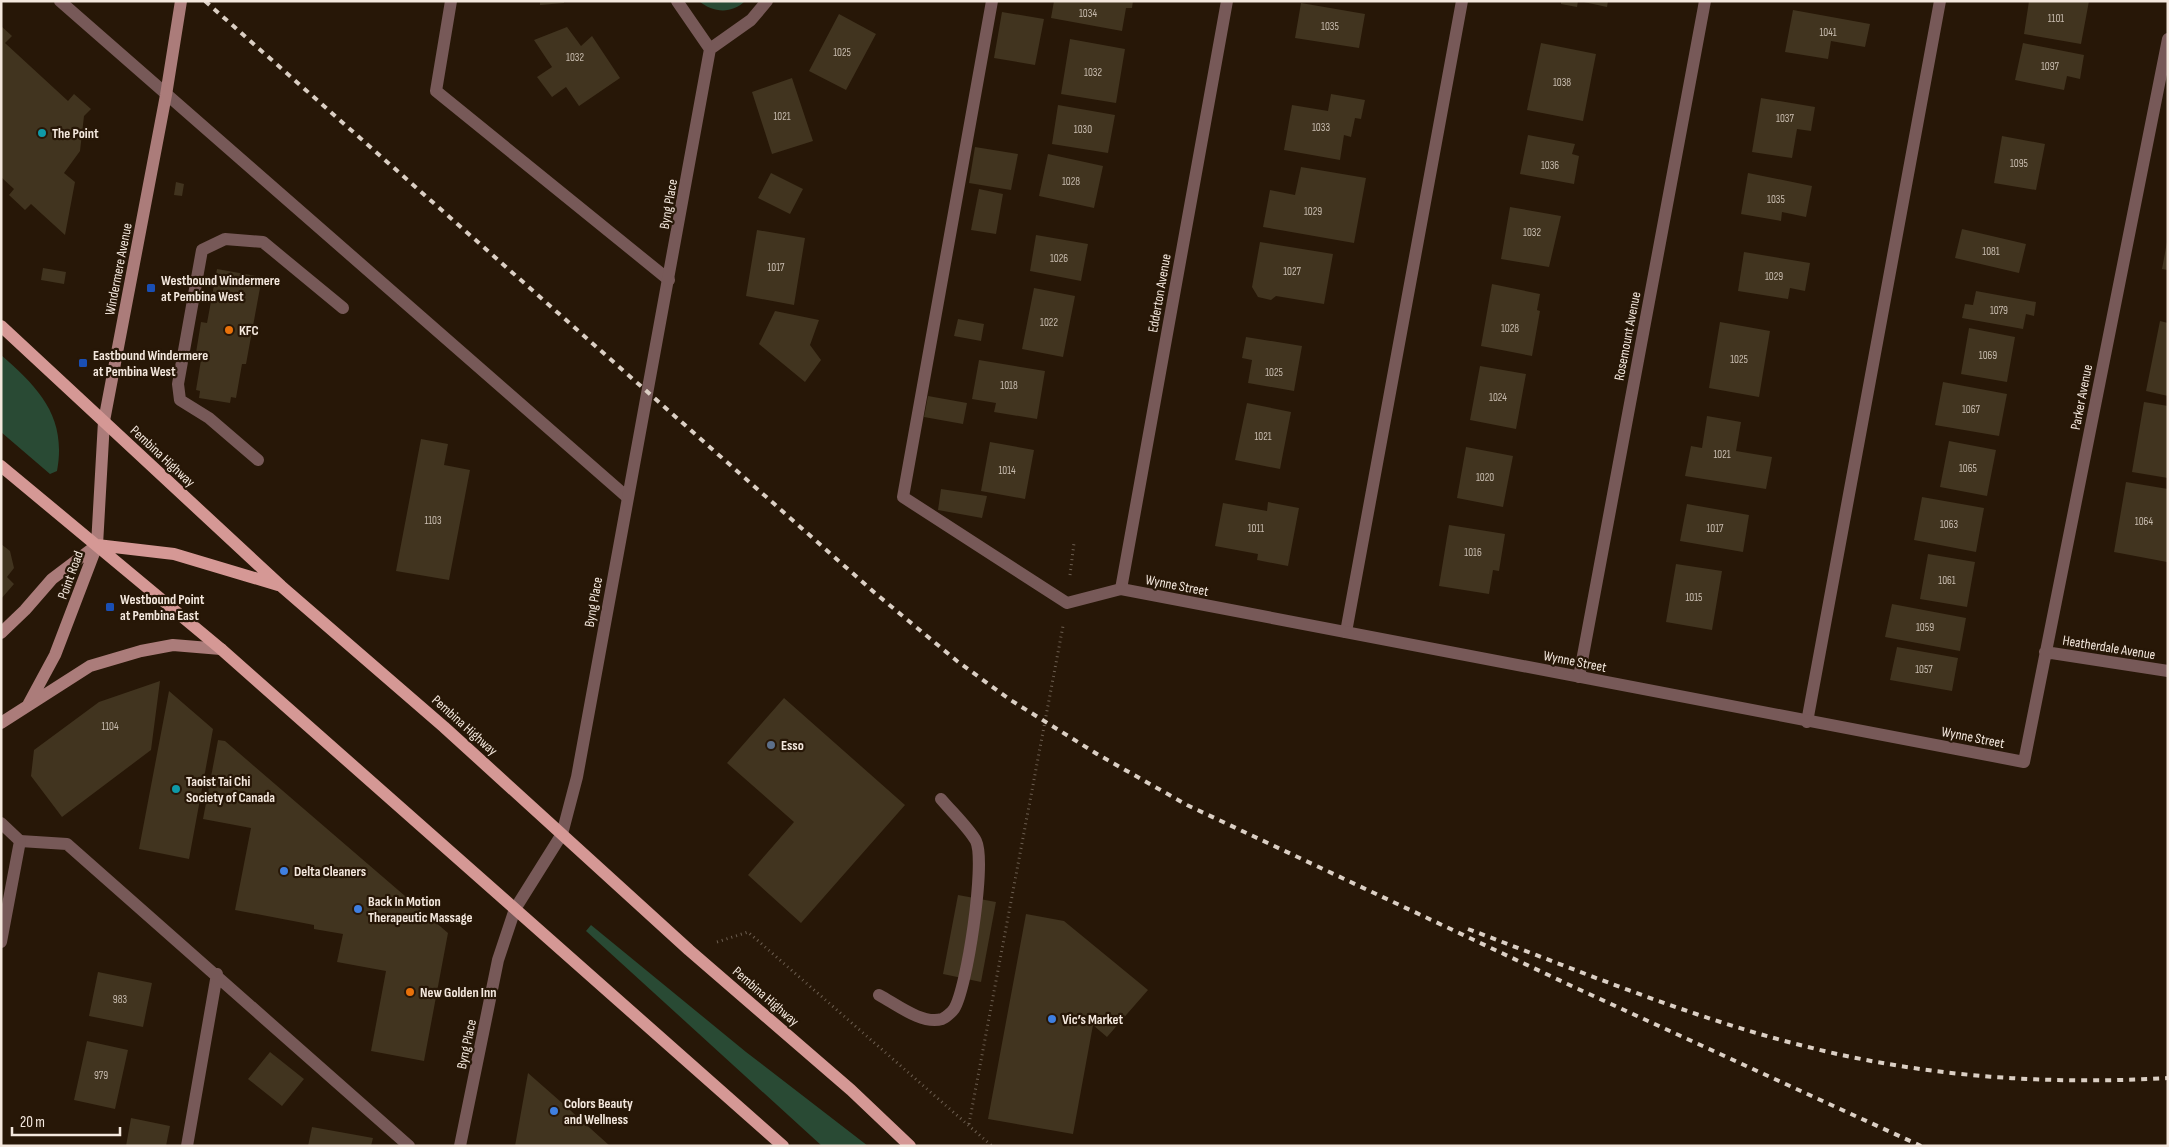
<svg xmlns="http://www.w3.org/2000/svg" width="2169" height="1147" viewBox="0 0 2169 1147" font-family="'Sofia Sans Condensed',sans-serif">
	<rect width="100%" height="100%" fill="#271707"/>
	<!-- green -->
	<path fill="#294a34" d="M699,1H745C732,14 713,13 699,1Z
		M1,355C39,388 67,417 57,471L50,474L1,432Z
		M591,925L746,1052L868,1146H822L586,931Z"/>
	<!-- building -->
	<path fill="#41341f" d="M540,1H564V3L540,5Z
		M1054,1H1133L1132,8H1126L1122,31L1051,18Z
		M1561,1H1578L1577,7L1561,4Z
		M1579,1H1608L1607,7Z
		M2029,1H2089L2081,44L2024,34Z
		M1301,3L1365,14L1359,48L1295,38Z
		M1793,10L1870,24L1865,47L1831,41L1828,59L1785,52Z
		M1002,12L1044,19L1035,65L994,58Z
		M839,14L876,34L846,90L809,71Z
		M1,26L12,36L5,43L68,101L74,94L91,109L84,116L80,151L64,173L75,182L65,235L31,204L25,210L9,195L14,189L1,177Z
		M567,27L581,46L592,36L620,78L579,106L566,87L552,97L537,77L552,67L534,40Z
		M1070,39L1125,49L1116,103L1061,94Z
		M1541,43L1596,54L1583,121L1527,110Z
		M2023,43L2084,55L2080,79L2067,76L2064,90L2015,80Z
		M792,78L813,141L772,154L752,92Z
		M1331,94L1365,100L1361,119L1355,118L1351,137L1344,135L1340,160L1284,150L1292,105L1328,111Z
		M1761,98L1815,107L1811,131L1797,129L1792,158L1752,152Z
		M1058,105L1115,115L1108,153L1052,144Z
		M1528,135L1575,144L1572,154L1579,156L1574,184L1520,174Z
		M2002,136L2045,144L2036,190L1994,183Z
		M975,147L1018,154L1011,190L969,183Z
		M1048,154L1103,166L1094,208L1039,196Z
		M1301,167L1366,178L1354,243L1263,227L1270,190L1295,195Z
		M771,173L803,189L790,214L758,198Z
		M1748,173L1812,186L1806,217L1782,212L1781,221L1741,214Z
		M176,182L184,184L182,196L174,195Z
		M979,189L1003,194L996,234L971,230Z
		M1510,207L1561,216L1549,267L1501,259Z
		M1962,229L2026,244L2019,273L1955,258Z
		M757,230L805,238L794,305L746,296Z
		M1036,235L1088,244L1081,281L1030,271Z
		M1260,242L1333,254L1324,304L1276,296L1271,300L1258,297L1252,287Z
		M2167,242H2168V270L2162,269Z
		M1744,252L1810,263L1805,291L1790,288L1788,299L1738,291Z
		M43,268L66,272L64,284L41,280Z
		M217,269L262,277L246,364H242L236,398L231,397L230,403L199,398L200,391L196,390L201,360L195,359L201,322L207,323Z
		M1492,284L1540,294L1537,310L1540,311L1532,356L1481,346Z
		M1034,288L1075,296L1063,357L1022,349Z
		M1976,291L2036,302L2034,316L2026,314L2023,329L1962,318L1965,304L1973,305Z
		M775,311L819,320L810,345L821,360L805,382L759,344Z
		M958,319L984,324L981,341L954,336Z
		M2160,321L2168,323V396L2146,391Z
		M1720,322L1770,331L1759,397L1709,388Z
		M1969,328L2015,337L2007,382L1961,374Z
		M1246,337L1302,346L1294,391L1248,383L1252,360L1242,358Z
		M979,360L1045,371L1037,419L994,412L996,403L972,399Z
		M1480,366L1526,374L1516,429L1470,420Z
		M1943,382L2007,394L1999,436L1935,425Z
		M928,396L967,403L963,424L924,417Z
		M2144,402L2168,406V478L2132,472Z
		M1247,403L1291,412L1280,469L1235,460Z
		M1707,416L1741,422L1736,451L1772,457L1766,489L1685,476L1691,446L1702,448Z
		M421,439L448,444L444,465L470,470L449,580L396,571Z
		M1949,441L1996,450L1987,496L1940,487Z
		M990,442L1034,450L1025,499L981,491Z
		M1466,447L1513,456L1503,507L1457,498Z
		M2126,482L2168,489L2167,562L2114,552Z
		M941,489L987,496L982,518L938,510Z
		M1922,497L1984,508L1976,552L1914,540Z
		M1268,502L1299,508L1288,566L1257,560L1258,554L1215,546L1223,503L1267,511Z
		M1687,504L1749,515L1743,552L1680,541Z
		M1449,525L1505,534L1499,571L1493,570L1489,594L1439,586Z
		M1,544L10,551L14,568L7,577L14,584L1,599Z
		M1928,554L1975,562L1967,607L1920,599Z
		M1676,564L1722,571L1712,630L1666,622Z
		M1892,604L1966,618L1960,651L1885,637Z
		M1897,647L1958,658L1952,691L1890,680Z
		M160,681L151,750L62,817L31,776L34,750L99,702Z
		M169,691L213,729L189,859L139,849Z
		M784,698L905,805L801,923L748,875L794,822L727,763Z
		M218,740L225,741L448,933L424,1061L371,1051L386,971L337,962L343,934L314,929V925L235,910L251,828L203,819Z
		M958,895L996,902L981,982L943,974Z
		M1026,914L1064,921L1148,990L1107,1037L1093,1025L1073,1134L988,1119Z
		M98,972L152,983L143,1027L89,1016Z
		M87,1041L128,1050L115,1109L74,1100Z
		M270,1052L304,1079L282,1106L248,1079Z
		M528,1073L561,1102L610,1146H515Z
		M131,1118L170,1126L166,1146H126Z
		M312,1127L373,1138L371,1146H308Z"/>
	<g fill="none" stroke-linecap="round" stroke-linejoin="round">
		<!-- path -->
		<path stroke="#6c5e50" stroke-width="3" stroke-dasharray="1 4" stroke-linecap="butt" d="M1070,575L1074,543
			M717,942L748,932L992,1146
			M969,1124L1063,626"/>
		<!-- lane -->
		<path stroke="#775958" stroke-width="12" d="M60,1L627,497
			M451,1L436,91L669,280
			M992,1L903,497L1067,603L1121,589
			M258,460L209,418L180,400L178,384L202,250L225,239L263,242L343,308
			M1346,632L1462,1
			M1807,722L1940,1
			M20,841L67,844L409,1146
			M879,995C896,1004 922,1025 942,1019C945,1018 952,1012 954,1009C967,989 986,862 976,841C969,828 951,811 941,799
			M187,1146L217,974"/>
		<!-- street -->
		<path stroke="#775958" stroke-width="12" d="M1227,1L1121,589L2024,762L2168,39
			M710,49L751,20L767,1
			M2045,652L2168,671
			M1579,677L1705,1
			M1,823L20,841L1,942
			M460,1146L498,960L515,909L562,834L577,777L710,49L677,1"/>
		<!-- secondary -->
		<path stroke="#ab7c7a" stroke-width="12" d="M1,633L25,610L52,579L97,545
			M28,705L55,655L97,545L104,421L166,95L181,1
			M1,723L90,666L141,651L173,645L221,649"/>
		<!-- primary -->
		<path stroke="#d59895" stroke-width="12" d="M1,326L281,586L444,727L689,950L851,1090L910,1146
			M1,466L221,649L783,1146
			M97,545L174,554L278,585"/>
		<!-- rail -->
		<path stroke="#dbcfc4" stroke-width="4" stroke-dasharray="6 6" stroke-linecap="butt" d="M205,1L875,593L957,661L1009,699L1097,754L1187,805L1576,988L1921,1146
			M1468,929C1580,971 1691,1018 1808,1047C1926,1077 2047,1085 2168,1078"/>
	</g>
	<!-- markers -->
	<g fill="#0f9aa8" stroke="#271707" stroke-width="2">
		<circle cx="42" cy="133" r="5"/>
		<circle cx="176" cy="789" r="5"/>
	</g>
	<g fill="#1a4fb4" stroke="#271707" stroke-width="2">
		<rect x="146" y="283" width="10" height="10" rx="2.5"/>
		<rect x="78" y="358" width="10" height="10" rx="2.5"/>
		<rect x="105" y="602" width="10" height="10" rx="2.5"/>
	</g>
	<g fill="#e8710a" stroke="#271707" stroke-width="2">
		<circle cx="229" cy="330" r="5"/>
		<circle cx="410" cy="992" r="5"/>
	</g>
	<circle fill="#5c6f8a" stroke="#271707" stroke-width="2" cx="771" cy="745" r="5"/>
	<g fill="#3f7fe0" stroke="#271707" stroke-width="2">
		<circle cx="284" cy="871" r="5"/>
		<circle cx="358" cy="909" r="5"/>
		<circle cx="1052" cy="1019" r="5"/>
		<circle cx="554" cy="1111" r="5"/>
	</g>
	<g text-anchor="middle" stroke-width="4.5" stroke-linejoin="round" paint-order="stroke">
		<!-- number labels -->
		<g font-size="11" fill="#c7bbae">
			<text x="1088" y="17">1034</text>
			<text x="2056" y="22">1101</text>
			<text x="1330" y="30">1035</text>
			<text x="1828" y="36">1041</text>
			<text x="842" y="56">1025</text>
			<text x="575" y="61">1032</text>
			<text x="2050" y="70">1097</text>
			<text x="1093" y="76">1032</text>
			<text x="1562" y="86">1038</text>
			<text x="782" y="120">1021</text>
			<text x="1785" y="122">1037</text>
			<text x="1321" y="131">1033</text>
			<text x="1083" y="133">1030</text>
			<text x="2019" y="167">1095</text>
			<text x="1550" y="169">1036</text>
			<text x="1071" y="185">1028</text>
			<text x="1776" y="203">1035</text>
			<text x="1313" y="215">1029</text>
			<text x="1532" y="236">1032</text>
			<text x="1991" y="255">1081</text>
			<text x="1059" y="262">1026</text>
			<text x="776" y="271">1017</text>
			<text x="1292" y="275">1027</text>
			<text x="1774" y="280">1029</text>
			<text x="1999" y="314">1079</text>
			<text x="1049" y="326">1022</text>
			<text x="1510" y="332">1028</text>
			<text x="1988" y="359">1069</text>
			<text x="1739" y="363">1025</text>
			<text x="1274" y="376">1025</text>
			<text x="1009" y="389">1018</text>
			<text x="1498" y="401">1024</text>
			<text x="1971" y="413">1067</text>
			<text x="1263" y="440">1021</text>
			<text x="1722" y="458">1021</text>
			<text x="1968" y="472">1065</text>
			<text x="1007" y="474">1014</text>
			<text x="1485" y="481">1020</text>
			<text x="433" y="524">1103</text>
			<text x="2144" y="525">1064</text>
			<text x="1949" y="528">1063</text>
			<text x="1256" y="532">1011</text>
			<text x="1715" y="532">1017</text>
			<text x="1473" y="556">1016</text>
			<text x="1947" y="584">1061</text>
			<text x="1694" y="601">1015</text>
			<text x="1925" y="631">1059</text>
			<text x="1924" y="673">1057</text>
			<text x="110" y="730">1104</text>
			<text x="120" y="1003">983</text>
			<text x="101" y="1079">979</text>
		</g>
		<!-- poi labels -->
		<g font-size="14" font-weight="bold" fill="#f4e8de" stroke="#271707" text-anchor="start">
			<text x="52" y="138">The Point</text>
			<text x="161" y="285">Westbound Windermere<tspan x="161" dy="16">at Pembina West</tspan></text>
			<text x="239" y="335">KFC</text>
			<text x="93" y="360">Eastbound Windermere<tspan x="93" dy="16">at Pembina West</tspan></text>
			<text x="120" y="604">Westbound Point<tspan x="120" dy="16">at Pembina East</tspan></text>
			<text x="781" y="750">Esso</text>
			<text x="186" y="786">Taoist Tai Chi<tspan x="186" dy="16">Society of Canada</tspan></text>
			<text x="294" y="876">Delta Cleaners</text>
			<text x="368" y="906">Back In Motion<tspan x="368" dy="16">Therapeutic Massage</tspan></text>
			<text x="420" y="997">New Golden Inn</text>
			<text x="1062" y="1024">Vic’s Market</text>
			<text x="564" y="1108">Colors Beauty<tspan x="564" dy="16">and Wellness</tspan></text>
		</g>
		<!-- street labels -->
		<g font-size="14" fill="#f4e8de" stroke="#271707">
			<text transform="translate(668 204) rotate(-80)" y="5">Byng Place</text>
			<text transform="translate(118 269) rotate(-79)" y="5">Windermere Avenue</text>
			<text transform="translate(1159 293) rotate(-80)" y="5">Edderton Avenue</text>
			<text transform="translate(1627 336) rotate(-79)" y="5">Rosemount Avenue</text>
			<text transform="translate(2081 397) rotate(-79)" y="5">Parker Avenue</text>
			<text transform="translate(163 456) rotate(43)" y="5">Pembina Highway</text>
			<text transform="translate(70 575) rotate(-70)" y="5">Point Road</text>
			<text transform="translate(1177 585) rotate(11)" y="5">Wynne Street</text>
			<text transform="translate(593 602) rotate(-80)" y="5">Byng Place</text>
			<text transform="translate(2109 647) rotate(9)" y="5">Heatherdale Avenue</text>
			<text transform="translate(1575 661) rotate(11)" y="5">Wynne Street</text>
			<text transform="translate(465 725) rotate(42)" y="5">Pembina Highway</text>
			<text transform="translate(1973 737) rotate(11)" y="5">Wynne Street</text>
			<text transform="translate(766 996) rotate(41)" y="5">Pembina Highway</text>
			<text transform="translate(466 1044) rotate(-78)" y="5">Byng Place</text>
		</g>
	</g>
	<!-- border -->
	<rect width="2169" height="1147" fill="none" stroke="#f4e8de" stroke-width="5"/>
	<!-- scale -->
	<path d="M12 1127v8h108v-8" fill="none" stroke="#f4e8de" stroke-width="2.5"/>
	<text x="20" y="1127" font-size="15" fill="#f4e8de" stroke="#271707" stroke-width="4" paint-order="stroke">20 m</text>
</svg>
